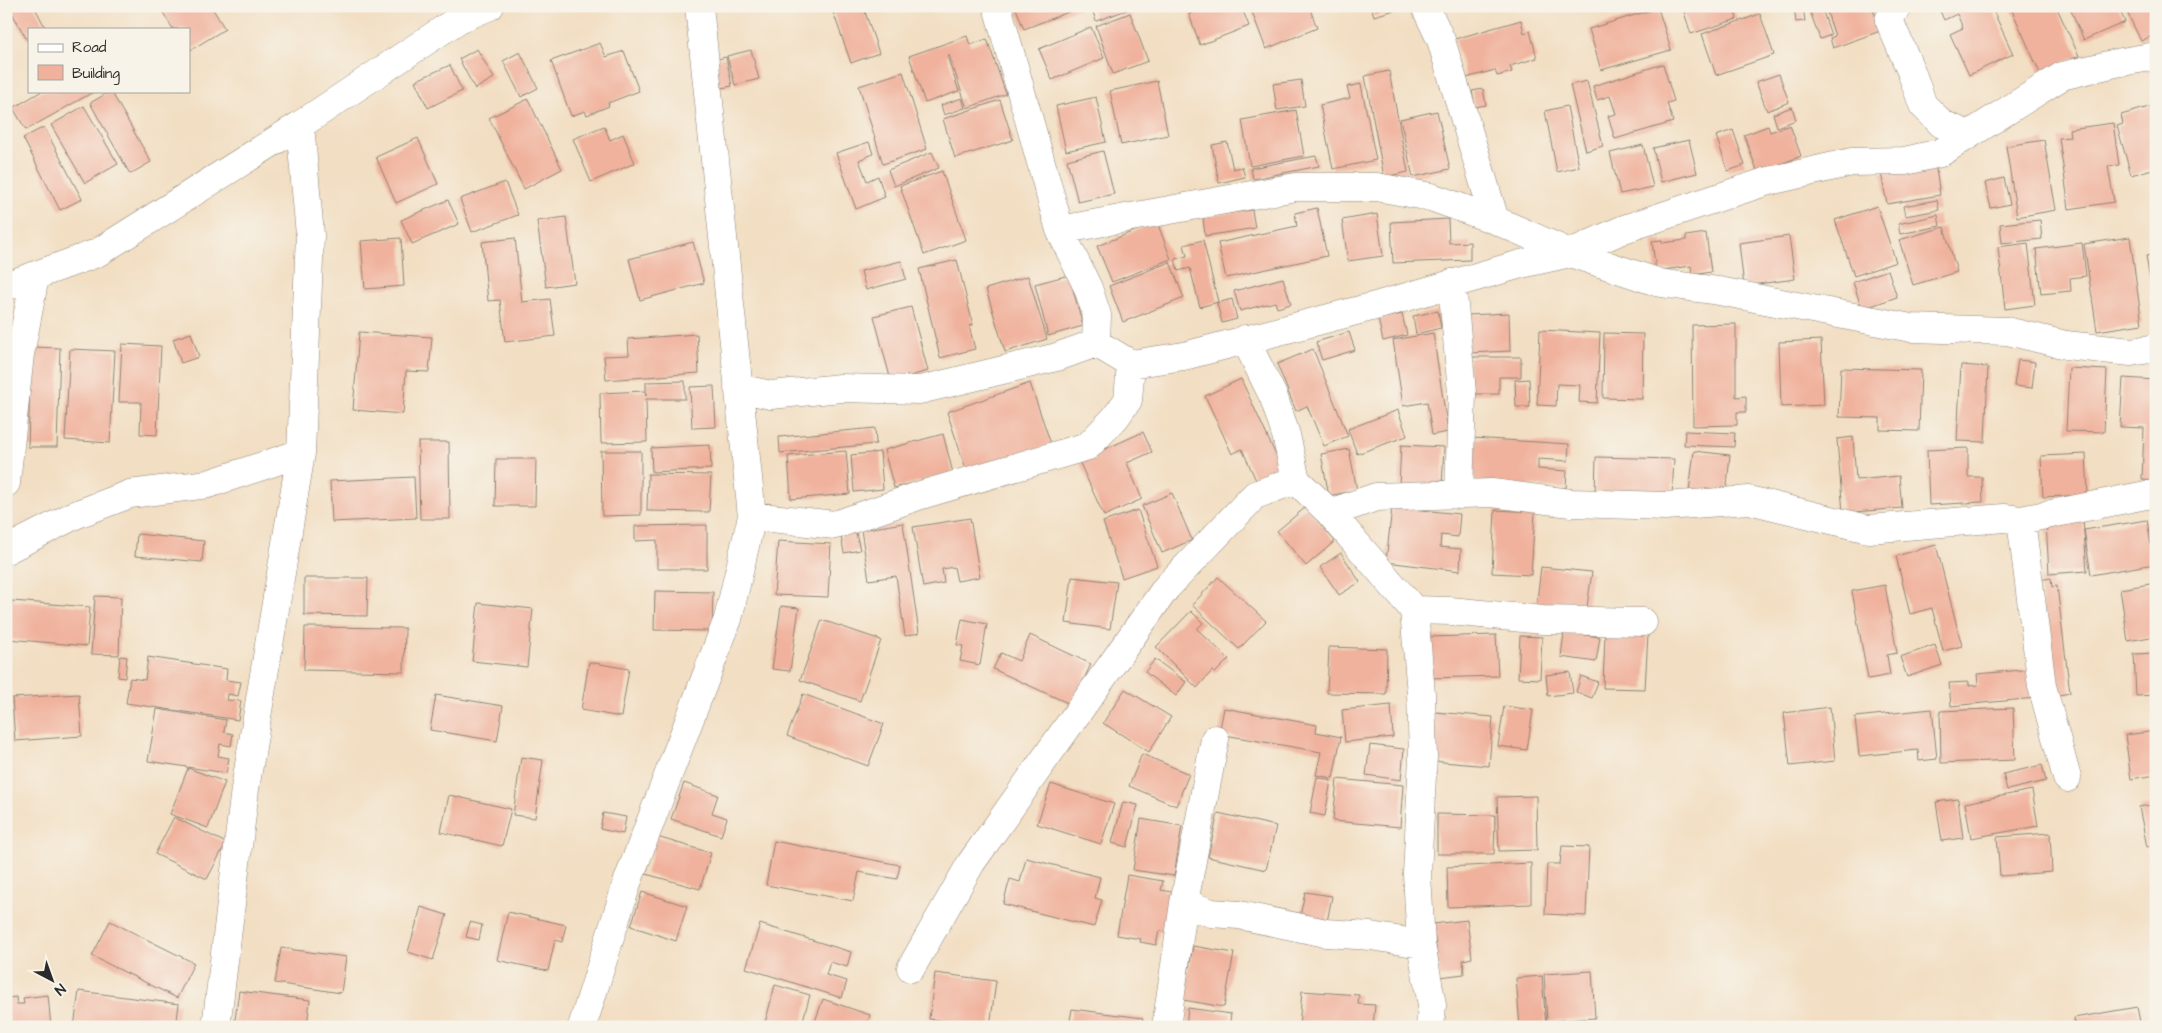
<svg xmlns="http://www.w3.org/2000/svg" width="2162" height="1033" viewBox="0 0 2162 1033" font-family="'Architects Daughter',sans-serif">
	<rect width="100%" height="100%" fill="#f7f3e8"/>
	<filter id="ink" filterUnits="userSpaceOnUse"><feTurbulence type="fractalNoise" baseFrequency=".02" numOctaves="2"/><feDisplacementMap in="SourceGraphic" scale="10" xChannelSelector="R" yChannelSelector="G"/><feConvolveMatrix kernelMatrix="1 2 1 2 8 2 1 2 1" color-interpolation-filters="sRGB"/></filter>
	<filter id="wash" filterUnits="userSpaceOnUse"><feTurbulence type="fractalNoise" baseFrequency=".0096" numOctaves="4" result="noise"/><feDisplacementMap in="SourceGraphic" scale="20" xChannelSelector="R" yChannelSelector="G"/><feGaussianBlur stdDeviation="1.12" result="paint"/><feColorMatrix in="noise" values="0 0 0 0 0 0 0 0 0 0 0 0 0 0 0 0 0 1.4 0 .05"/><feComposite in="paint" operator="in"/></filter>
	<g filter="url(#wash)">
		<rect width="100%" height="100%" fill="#f2dec2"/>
		<g id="blocks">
			<!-- building -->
			<path fill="#f0b29d" d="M8,6H34L46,29H29V39L27,40Z
				M159,6H211L225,29L189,51V29H173Z
				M831,6H863L879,53L851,63Z
				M1015,6H1084L1024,29Z
				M1099,6H1125L1127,10L1096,21L1092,9Z
				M1209,6H1241L1249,26L1200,45L1189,14Z
				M1267,6H1309L1317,28L1266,49L1252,12Z
				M1371,6H1405V7L1374,16Z
				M1682,6H1733L1737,19L1691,34Z
				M1808,6H1821L1831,35L1820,39Z
				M1825,6H1872L1877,21L1886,29L1833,48L1830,38L1835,36Z
				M1938,6H1991L2013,54L1969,75L1950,34L1963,28L1957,14L1944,20Z
				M2010,6H2023V8L2028,6H2056L2079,56L2040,73Z
				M2069,6H2118L2125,22L2084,40Z
				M2124,6H2156V34L2141,41Z
				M1803,7L1805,21L1796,22L1794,8Z
				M1658,8L1671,50L1601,70L1589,29Z
				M1130,13L1148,61L1113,74L1096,26Z
				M1760,14L1774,55L1716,75L1702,34Z
				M1521,20L1524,33L1530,31L1537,58L1510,66L1512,72L1497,76L1495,70L1466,78L1455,39Z
				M1091,27L1104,58L1052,80L1039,49Z
				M967,36L970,45L987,39L1006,94L967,108L949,55L947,56L959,91L925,103L909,56Z
				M600,43L606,57L624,51L639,91L608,103L609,106L587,115L585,111L571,116L551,61Z
				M477,49L494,78L475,89L459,59Z
				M751,50L759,79L735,85L727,56Z
				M520,52L538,88L521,97L503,61Z
				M726,57L732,86L716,89L710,61Z
				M1663,64L1674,101L1667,103L1673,122L1615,139L1608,116L1616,114L1610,96L1597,100L1593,86Z
				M450,65L462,91L428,108L415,81Z
				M1389,71L1408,172L1384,177L1365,76Z
				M903,72L927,149L883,164L859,86Z
				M1779,74L1789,102L1767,111L1756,82Z
				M1301,80L1305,106L1277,110L1273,84Z
				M1157,81L1168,135L1121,145L1110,91Z
				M1587,81L1603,146L1586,151L1570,85Z
				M1361,84L1376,160L1333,169L1320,105L1350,98L1347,87Z
				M1483,89L1486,105L1475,107L1472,91Z
				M42,91H95L26,130L13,108Z
				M111,91L151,162L130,174L90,103Z
				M1096,97L1106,142L1066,151L1056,106Z
				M962,98L965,108L944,115L941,105Z
				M528,99L562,169L524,189L489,118Z
				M1000,100L1013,140L955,158L943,119Z
				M2156,105V168L2131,175L2117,126L2123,124L2121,115Z
				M84,106L118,164L85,183L51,125Z
				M1567,106L1579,167L1557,172L1545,111Z
				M1792,107L1796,120L1777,127L1773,114Z
				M1296,110L1304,156L1250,166L1242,120Z
				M1437,111L1450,169L1413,177L1400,119Z
				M2113,123L2119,165L2108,166L2114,202L2069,209L2059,138L2070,137L2069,129Z
				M1790,125L1801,156L1758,173L1744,135L1768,126L1770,132Z
				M604,126L610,140L623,134L635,163L591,182L573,139Z
				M44,127L82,199L60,210L23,138Z
				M1733,130L1745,165L1728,171L1716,136Z
				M418,138L438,184L396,203L376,157Z
				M1689,140L1697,173L1661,182L1653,148Z
				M2044,140L2056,210L2017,217L2006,146Z
				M869,142L873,154L859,160L867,181L878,176L885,197L856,209L836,153Z
				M1227,142L1233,169L1242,167L1245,177L1219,183L1212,145Z
				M1643,145L1653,187L1620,194L1610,153Z
				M1103,151L1114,194L1078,202L1067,160Z
				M932,152L939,168L894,186L888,170Z
				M1316,156L1319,166L1253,179L1251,168Z
				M1935,163L1940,195L1887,204L1881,173Z
				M942,171L966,240L924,255L900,186Z
				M2004,178L2010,204L1991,208L1985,183Z
				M505,182L518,215L472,232L460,199Z
				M448,200L459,224L412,244L401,220Z
				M1937,200L1939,210L1905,216L1903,206Z
				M1877,206L1896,262L1854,276L1835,220Z
				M1317,208L1327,256L1226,278L1218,243L1297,226L1295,213Z
				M1252,210L1255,228L1205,236L1203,217Z
				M1377,214L1383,256L1348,261L1342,220Z
				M1938,215L1940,226L1900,234L1898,224Z
				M566,217L575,283L546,287L537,221Z
				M1448,219L1449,243L1470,242V260L1393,263L1391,222Z
				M2040,220L2042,239L2002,243L2000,224Z
				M1157,222L1171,259L1112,282L1097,246Z
				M1944,227L1957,272L1913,285L1899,240Z
				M1706,233L1711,272L1692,275L1691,266L1656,271L1652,241L1662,240V243L1686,240V236Z
				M1789,236L1795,279L1744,286L1739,243Z
				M2130,237L2142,324L2097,331L2084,244Z
				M401,238L404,286L365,289L361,241Z
				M515,238L522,302L550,299L555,336L505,342L500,300L488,301L482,242Z
				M1203,240L1218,302L1200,307L1190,268L1178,271L1175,259L1187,256L1184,245Z
				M693,242L704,283L640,300L629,259Z
				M2028,243L2035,305L2005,309L1998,247Z
				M2082,243L2086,276L2070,278L2071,291L2041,294L2036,249Z
				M2156,254V310H2155L2146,256Z
				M957,260L973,325L969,326L975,349L940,358L919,269Z
				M901,261L906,279L866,290L861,271Z
				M1170,262L1184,298L1123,322L1109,286Z
				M1888,270L1897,297L1862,309L1853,282Z
				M1069,275L1083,326L1048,336L1035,284Z
				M1028,276L1047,339L1005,352L986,289Z
				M1283,278L1291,304L1277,308L1275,302L1240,311L1234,291Z
				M1232,299L1237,319L1222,323L1217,303Z
				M911,307L928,371L891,381L874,316Z
				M1438,311L1441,328L1416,334L1413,316Z
				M1509,313L1510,351L1469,353L1468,315Z
				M1402,314L1407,335L1383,341L1378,319Z
				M1736,324V397L1746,396V412H1737V425L1693,426L1692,325Z
				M1540,330L1600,333L1597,403L1579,402L1580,385L1557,384L1556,406L1537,405Z
				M359,332L432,337L429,372L406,371L403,414L353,410Z
				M1349,332L1355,350L1322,360L1316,342Z
				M191,333L199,357L181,363L173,339Z
				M1433,333L1448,432L1432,435L1427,402L1403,406L1393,340Z
				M1604,333L1643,334L1642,399L1603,398Z
				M697,334L699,373L606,380L604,356L629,355L628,339Z
				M1821,340L1824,405L1781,407L1779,342Z
				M122,344L161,346L157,435L140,434L141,402H119Z
				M31,347L60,348L57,447H28Z
				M70,349L115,351L110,443L65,440Z
				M1313,349L1348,436L1324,446L1307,406L1296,411L1277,364Z
				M1469,357H1521V377H1499V394H1469Z
				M2018,360L2035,362L2032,388L2014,386Z
				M1961,365L1988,367L1985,442L1957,441Z
				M1841,368L1921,370L1919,431L1880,430V418L1839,417Z
				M2069,368L2107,370L2104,432L2066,431Z
				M2123,378L2156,380V480L2142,479L2144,428L2120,427Z
				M1241,379L1285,475L1259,487L1242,449L1232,454L1205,396Z
				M1529,379L1530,407H1516L1515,380Z
				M685,381V399H646L647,442L601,443L600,393L645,391L646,396V382Z
				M1030,383L1051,444L967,472L947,412Z
				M714,386L716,427L692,428L690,387Z
				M1398,410L1407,436L1357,454L1348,429Z
				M875,428L876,444L780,453L779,437Z
				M1685,431L1735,433L1734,447L1684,445Z
				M1143,432L1152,452L1127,463L1142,499L1104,516L1079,461Z
				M943,434L953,473L894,488L884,450Z
				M1853,437L1856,480L1899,476L1902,508L1843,513L1837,439Z
				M1472,438L1569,444L1568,461L1538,459V469L1567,471L1566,488L1469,482Z
				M418,442H449L450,519H420Z
				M710,445L711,469L652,472L651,448Z
				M1401,445L1444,447L1442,488L1399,486Z
				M1968,448V477H1982L1983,502L1929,505L1927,450Z
				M1349,449L1357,490L1329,496L1321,454Z
				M601,451H641V515L602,516Z
				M846,451L850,494L791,499L788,456Z
				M1694,451L1730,455L1726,496L1689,492Z
				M880,452L883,489L854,492L851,455Z
				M2086,454L2088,495L2043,497L2041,456Z
				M1596,457L1674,459L1672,496L1595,494Z
				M496,459H536L535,506H495Z
				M648,474L711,475L709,512L647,511Z
				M414,477L416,518L332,522L330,481Z
				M1172,493L1192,540L1162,553L1142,506Z
				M1306,507L1335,541L1306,566L1277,531Z
				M1392,507L1460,514L1458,537L1441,535L1440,547L1461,549L1460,571L1386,562Z
				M1138,510L1157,566L1122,578L1103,522Z
				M1495,510L1535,512L1531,575L1492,573Z
				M970,518L980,577L957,581L954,567L942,569L944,583L923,587L913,527Z
				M2083,519L2087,571L2049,574L2046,522Z
				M2147,520L2154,564L2091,575L2084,530Z
				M903,523L919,633L905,636L896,576L869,580L861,530Z
				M707,525V569H657V540L635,541V526Z
				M856,533L860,550L844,553L841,536Z
				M137,534L204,541L202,562L135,556Z
				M778,541L831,544L828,597L774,595Z
				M1936,545L1962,646L1943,651L1932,608L1910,614L1896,556Z
				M1341,553L1360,582L1339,595L1320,567Z
				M1541,567L1592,572L1586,614L1536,609Z
				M1072,577L1117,582L1110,629L1066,623Z
				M1218,577L1266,621L1239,649L1192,605Z
				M304,578H368L367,616L304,615Z
				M2051,578L2052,587L2057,586L2070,693L2053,696L2039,580Z
				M2156,583V636L2128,641L2120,589Z
				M1885,585L1897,653L1887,655L1890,675L1868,679L1852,591Z
				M655,591L713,592L712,631L654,630Z
				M95,596L121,597L119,655L91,654Z
				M12,601L90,607L87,646L8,639Z
				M478,603L533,609L527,667L472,661Z
				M781,606L799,608L790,671L772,669Z
				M1191,611L1203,623L1197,629L1229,659L1215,673L1212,671L1197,688L1156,647Z
				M962,619L987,624L980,665L960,661L963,646L957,645Z
				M822,620L881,640L860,701L800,680Z
				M305,627L405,628L404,672L304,670Z
				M1564,632L1600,637L1596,662L1561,657Z
				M1605,633L1648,634L1645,689L1603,688Z
				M1030,635L1091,664L1072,705L993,669L1001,653L1019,661Z
				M1496,635L1498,676L1429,678L1428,637Z
				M1520,636L1542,637L1540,679L1518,678Z
				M1935,645L1942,665L1907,677L1900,657Z
				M1329,647L1387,649L1386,694L1327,693Z
				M2156,653V695L2136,696L2134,654Z
				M120,656L127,657L125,678L118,677Z
				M148,657L227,669L226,680L241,682L238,696L228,694L227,700L241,701L238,720L126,703L130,678L145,680Z
				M1155,659L1186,682L1176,696L1145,672Z
				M589,662L629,669L621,717L581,710Z
				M2033,669L2036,698L1951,706L1949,683L1969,682V686L1978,685L1977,674Z
				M1570,672L1573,693L1548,696L1546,675Z
				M1581,676L1598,682L1592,698L1576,692Z
				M1125,689L1171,717L1149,752L1103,723Z
				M79,694L82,736L15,741L12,698Z
				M803,694L884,724L868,766L787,736Z
				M436,695L503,706L497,741L430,730Z
				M1391,705L1393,737L1345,742L1342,710Z
				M1504,706L1533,710L1527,750L1498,746Z
				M1830,707L1835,761L1790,766L1784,713Z
				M1224,708L1317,725L1316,732L1341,737L1333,778L1316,775L1321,752L1219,734Z
				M2013,708L2015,760L1941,763L1940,711Z
				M157,709L226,720L224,732L233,734L231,746L220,744L218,756L229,758L226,773L148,761Z
				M1932,709L1937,759L1919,761L1918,750L1859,756L1855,717Z
				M1435,712L1493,717L1489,766L1431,761Z
				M2156,731V775L2131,779L2125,735Z
				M1370,745L1404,749L1401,780L1366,775Z
				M1142,754L1189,774L1176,806L1129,786Z
				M521,757L543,760L535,818L513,815Z
				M2042,765L2046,781L2007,790L2003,774Z
				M188,768L225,782L208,828L170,814Z
				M1317,777L1331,780L1325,816L1310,813Z
				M1337,779L1403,785L1400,827L1333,821Z
				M684,783L718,795L712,813L727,818L721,836L671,819Z
				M1051,784L1114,804L1101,844L1037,824Z
				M2032,790L2038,826L1971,838L1965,803Z
				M449,795L511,809L502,846L441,832Z
				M1536,796L1537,850L1499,851L1497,797Z
				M1958,799L1963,838L1942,841L1936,802Z
				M1123,802L1138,805L1127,847L1112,843Z
				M2156,804V845L2147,847L2139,807Z
				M603,813L626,817L623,834L600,829Z
				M1218,813L1276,826L1266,870L1208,857Z
				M1437,814L1495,815L1494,854H1437Z
				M174,817L226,843L207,879L155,854Z
				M1141,819L1182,826L1174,876L1133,870Z
				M2050,833L2052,872L2000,876L1997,837Z
				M657,837L711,853L700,889L646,874Z
				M774,841L900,865L897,879L859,872L853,901L766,885Z
				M1562,846L1589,847L1586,916L1545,914L1547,864H1560Z
				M1026,858L1100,877L1095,898L1102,900L1094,927L1003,904L1010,879L1020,882Z
				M2156,858V881H2155L2150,859Z
				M1531,863V904L1448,907L1447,867Z
				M1127,875L1163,881L1161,890L1177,893L1170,933L1159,931L1156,945L1140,942L1141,939L1117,935Z
				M642,892L687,906L676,941L631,926Z
				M1305,892L1332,896L1327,922L1300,917Z
				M421,907L447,915L433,960L408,952Z
				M508,912L566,925L562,942L555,940L548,971L497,960Z
				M1467,920L1472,958L1463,960L1464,974L1440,977L1433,924Z
				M110,921L194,963L177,998L92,956Z
				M470,922L482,925L479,940L466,937Z
				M760,924L851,952L847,967L830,962L826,975L847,981L842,998L746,968Z
				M1193,946L1234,953L1224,1007L1183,1000Z
				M281,948L346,957L341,993L275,983Z
				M1592,971L1595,1018L1547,1021L1544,974Z
				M935,973L996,981L990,1027L929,1019Z
				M1542,976L1546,1027H1520L1516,978Z
				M775,985L810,995L801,1027H764Z
				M79,991L179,1004L176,1027H74Z
				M239,991L310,1000L307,1027H234Z
				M1302,991L1359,995L1358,1004L1375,1005L1373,1027H1299Z
				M48,995L51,1027H6V998L16,997L17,1004H24L23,998Z
				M823,999L870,1015L866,1027H813Z
				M2137,1007L2141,1027H2075L2074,1018Z
				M1188,1008L1231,1014L1229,1027H1186Z
				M1072,1009L1143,1018L1141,1027H1069Z"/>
		</g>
	</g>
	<g filter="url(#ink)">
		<use href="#blocks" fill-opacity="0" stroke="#8e8476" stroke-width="1"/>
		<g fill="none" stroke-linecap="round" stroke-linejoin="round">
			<!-- minor casing -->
			<g stroke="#8e8476" stroke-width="29">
				<path id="minor" d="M997,6L1060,230L1088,288L1097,315L1096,343L1131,364L1184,356L1379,305L1521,264L1570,253L1624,229L1765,182L1852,162L1905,161L1940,153L2062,76L2116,63L2156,56
					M1425,6L1441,40L1495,220
					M1897,6L1889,20L1911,71L1923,105L1942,124L1969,135
					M1060,230L1296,187H1377L1431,197L1495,220L1570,253L1660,283L1719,291L1911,328L2007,331L2066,345L2131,352L2156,348
					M1452,283L1462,393L1459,495
					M6,286L97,253L300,125L459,19L490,6
					M738,388L771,395L841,388L920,390L1057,357L1096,343
					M1296,480L1330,513L1414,610L1421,694L1423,756L1417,874L1421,944L1432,1005L1430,1027
					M6,483L20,354L35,277
					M1330,513L1376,497L1492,493L1571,503L1665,506L1749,500L1868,529L2004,518L2021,520L2156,493
					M752,516L835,525L921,495L1088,446L1115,418L1128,400L1131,364
					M2021,520L2042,686L2067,778
					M6,550L75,515L130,494L208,484L301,453
					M1414,610L1450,611L1543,620L1643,622
					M1184,903L1211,913L1239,915L1326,933L1371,936L1421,944
					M911,968L971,863L1166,588L1255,495L1296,480L1286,435L1274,398L1245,339
					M216,1027L245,789L301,453L310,235L300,125
					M582,1027L627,883L728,619L752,516L699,6
					M1166,1027L1184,903L1215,739"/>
			</g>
			<!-- minor -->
			<use href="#minor" stroke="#fff" stroke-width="28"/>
		</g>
	</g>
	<!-- margin -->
	<rect width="2162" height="1033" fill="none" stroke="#f7f3e8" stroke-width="25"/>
	<!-- legend -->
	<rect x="28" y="28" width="162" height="65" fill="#f7f3e8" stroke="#a5a39c"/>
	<rect x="38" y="44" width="25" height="8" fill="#ffffff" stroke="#a5a39c"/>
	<text x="72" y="52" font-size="15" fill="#2b2b2b">Road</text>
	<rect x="38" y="65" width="25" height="15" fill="#f0b29d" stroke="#a5a39c"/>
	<text x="72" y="78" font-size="15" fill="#2b2b2b">Building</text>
	<!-- north arrow -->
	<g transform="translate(52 980) rotate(139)" stroke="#f7f3e8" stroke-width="4" paint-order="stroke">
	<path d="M0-4L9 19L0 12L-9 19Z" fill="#2b2b2b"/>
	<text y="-8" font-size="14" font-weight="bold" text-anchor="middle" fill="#2b2b2b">N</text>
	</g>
</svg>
